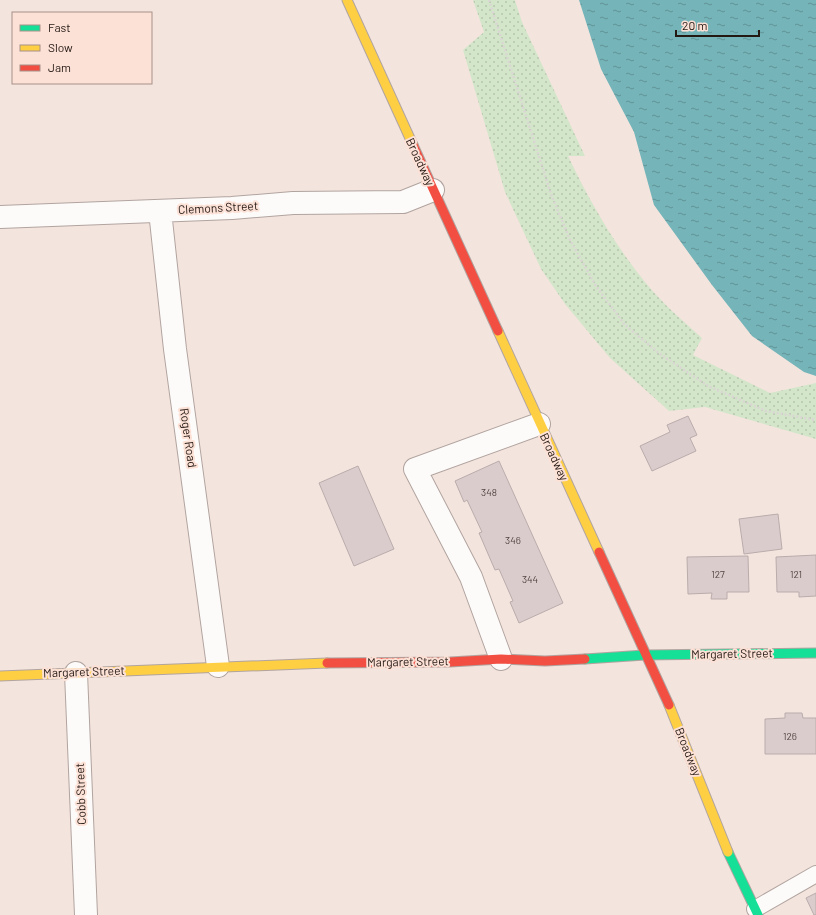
<svg xmlns="http://www.w3.org/2000/svg" width="816" height="915" viewBox="0 0 816 915" font-family="Barlow,sans-serif">
	<defs>
		<pattern id="park-dots" width="8" height="8" patternUnits="userSpaceOnUse"><rect width="8" height="8" fill="#d4e6ca"/><path d="M2 2h.1M6 6h.1" fill="none" stroke="#b6c5ad" stroke-width="1.8" stroke-linecap="round"/></pattern>
		<pattern id="water-ripples" width="26" height="14" patternUnits="userSpaceOnUse"><rect width="26" height="14" fill="#75b5b9"/><path d="M2 4q2-2 4 0t4 0M15 11q2-2 4 0t4 0" fill="none" stroke="#609295"/></pattern>
	</defs>
	<rect width="100%" height="100%" fill="#f4e4de"/>
	<!-- park -->
	<path fill="url(#park-dots)" d="M473,0H515L522,22L585,156H568C589,200 614,244 645,282C662,303 682,320 702,338L693,355L770,393L816,383V439L705,407L669,411L610,358L565,304L541,269L505,192L463,50L484,32Z"/>
	<!-- water -->
	<path fill="url(#water-ripples)" d="M579,0H816V376L804,372L752,336L712,285L654,205L634,132L601,69Z"/>
	<!-- building -->
	<path fill="#dacccc" stroke="#b9acab" d="M688,416L697,435L690,438L696,451L652,471L640,446L670,432L667,425Z
		M499,461L563,603L519,623L510,602L513,601L499,569L495,570L479,533L482,532L467,500L464,502L455,481Z
		M358,466L394,549L354,566L319,483Z
		M778,514L782,549L744,554L739,519Z
		M816,555V596L799,597V592H777L776,557Z
		M748,556L749,592H727V599H711L712,593L688,594L687,557Z
		M785,713H802L803,718H816V754H765V719L785,718Z
		M816,893V915H814L806,898Z"/>
	<g fill="none" stroke-linecap="round" stroke-linejoin="round">
		<!-- lane casing -->
		<g stroke="#b1a49f" stroke-width="18">
			<path id="lane" d="M755,909L816,874"/>
		</g>
		<!-- street casing -->
		<g stroke="#b1a49f" stroke-width="24">
			<path id="street" d="M160,211L175,349L218,666
				M0,217L232,208L293,203L403,202L433,190
				M501,659L471,577L415,469L539,424
				M76,673L86,915"/>
		</g>
		<!-- fast casing -->
		<g stroke="#b1a49f" stroke-width="11">
			<path id="fast" d="M585,659L645,655L816,653
				M728,852L758,915"/>
		</g>
		<!-- slow casing -->
		<g stroke="#b1a49f" stroke-width="11">
			<path id="slow" d="M347,0L413,145
				M498,331L599,552
				M0,676L327,663
				M669,705L728,852"/>
		</g>
		<!-- jam casing -->
		<g stroke="#b1a49f" stroke-width="11">
			<path id="jam" d="M413,145L498,331
				M599,552L669,705
				M327,663L450,662L501,659L545,661L585,659"/>
		</g>
		<!-- path -->
		<path stroke="#dad6d4" stroke-width="2.5" stroke-dasharray="2 2" stroke-linecap="butt" d="M489,0L551,194L570,240L596,286L625,325L660,354L708,386L766,411L816,420"/>
		<!-- lane -->
		<use href="#lane" stroke="#fdfbfa" stroke-width="16"/>
		<!-- street -->
		<use href="#street" stroke="#fdfbfa" stroke-width="22"/>
		<!-- fast -->
		<use href="#fast" stroke="#16e098" stroke-width="9"/>
		<!-- slow -->
		<use href="#slow" stroke="#ffcf43" stroke-width="9"/>
		<!-- jam -->
		<use href="#jam" stroke="#f24e42" stroke-width="9"/>
	</g>
	<g text-anchor="middle" stroke-width="4" stroke-linejoin="round" paint-order="stroke">
		<!-- number labels -->
		<g font-size="10" fill="#524541">
			<text x="489" y="496">348</text>
			<text x="513" y="544">346</text>
			<text x="718" y="578">127</text>
			<text x="796" y="578">121</text>
			<text x="530" y="583">344</text>
			<text x="790" y="740">126</text>
		</g>
		<!-- street labels -->
		<g font-size="12" fill="#241813" stroke="#fce1d6">
			<text transform="translate(420 162) rotate(65)" y="4">Broadway</text>
			<text transform="translate(218 208) rotate(-3)" y="4">Clemons Street</text>
			<text transform="translate(188 438) rotate(82)" y="4">Roger Road</text>
			<text transform="translate(554 457) rotate(65)" y="4">Broadway</text>
			<text transform="translate(732 654) rotate(-1)" y="4">Margaret Street</text>
			<text transform="translate(408 662) rotate(-1)" y="4">Margaret Street</text>
			<text transform="translate(84 672) rotate(-2)" y="4">Margaret Street</text>
			<text transform="translate(688 752) rotate(68)" y="4">Broadway</text>
			<text transform="translate(81 794) rotate(-92)" y="4">Cobb Street</text>
		</g>
	</g>
	<!-- legend -->
	<rect x="12" y="12" width="140" height="72" fill="#fce1d6" stroke="#a69188"/>
	<rect x="20" y="25" width="20" height="6" fill="#16e098" stroke="#a69188"/>
	<text x="48" y="32" font-size="12" fill="#241813">Fast</text>
	<rect x="20" y="45" width="20" height="6" fill="#ffcf43" stroke="#a69188"/>
	<text x="48" y="52" font-size="12" fill="#241813">Slow</text>
	<rect x="20" y="65" width="20" height="6" fill="#f24e42" stroke="#a69188"/>
	<text x="48" y="72" font-size="12" fill="#241813">Jam</text>
	<!-- scale -->
	<path d="M676 30v6h83v-6" fill="none" stroke="#241813" stroke-width="2"/>
	<text x="682" y="30" font-size="12" fill="#241813" stroke="#fce1d6" stroke-width="3" paint-order="stroke">20 m</text>
</svg>
